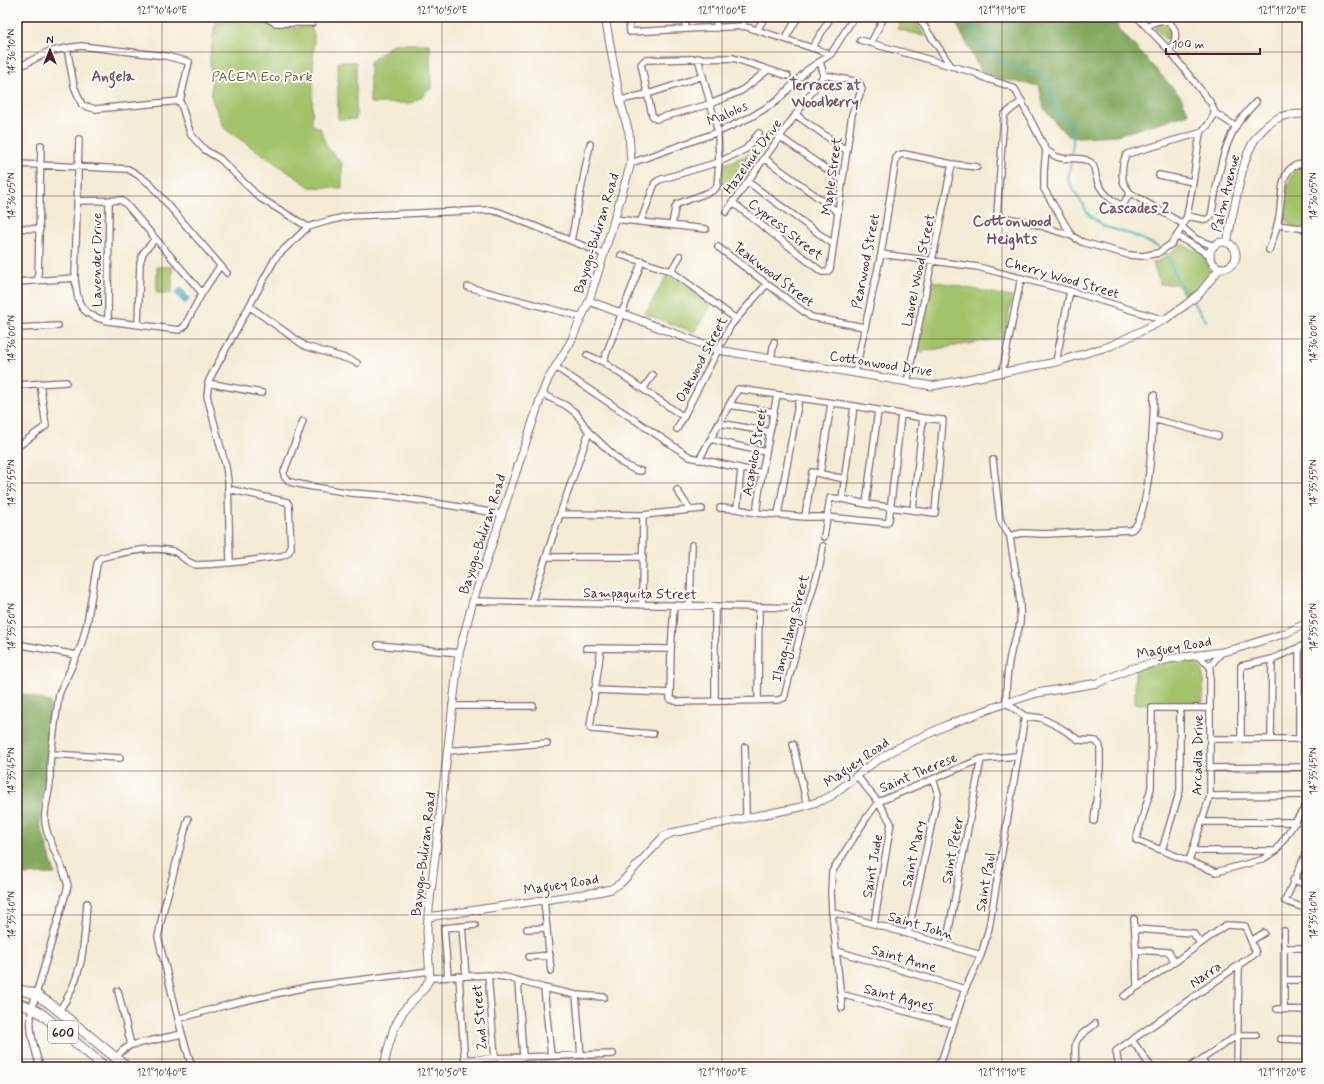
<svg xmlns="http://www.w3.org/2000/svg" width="1324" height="1084" viewBox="0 0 1324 1084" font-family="Mynerve,sans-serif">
	<rect width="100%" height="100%" fill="#fdfcf7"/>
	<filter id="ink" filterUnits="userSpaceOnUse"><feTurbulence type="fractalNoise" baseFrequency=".025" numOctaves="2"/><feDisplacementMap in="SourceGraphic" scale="8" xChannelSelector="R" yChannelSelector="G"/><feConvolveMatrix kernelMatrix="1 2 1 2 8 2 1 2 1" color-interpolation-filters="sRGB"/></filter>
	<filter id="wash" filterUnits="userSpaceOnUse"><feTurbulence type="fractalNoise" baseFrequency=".012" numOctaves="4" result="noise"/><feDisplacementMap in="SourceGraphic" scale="16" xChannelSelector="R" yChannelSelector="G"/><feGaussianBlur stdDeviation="0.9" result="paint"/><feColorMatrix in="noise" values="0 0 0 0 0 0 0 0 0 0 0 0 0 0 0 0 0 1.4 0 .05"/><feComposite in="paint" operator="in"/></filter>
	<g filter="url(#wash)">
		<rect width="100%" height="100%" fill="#f3ebd5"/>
		<!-- green -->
		<path fill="#a3c36b" stroke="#76714b" d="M216,17H260C277,32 291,27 311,27L314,34L312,125L320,128L327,147L342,163V188L310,187L225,129L212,100L210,57Z
			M902,17C916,17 918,26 925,36L897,29Z
			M1163,23L1171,28L1172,34L1171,38L1165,39L1156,30V26L1159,24Z
			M393,44H430L431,89L425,91V95L411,103H370V62Z
			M338,62H356V119H338Z
			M751,154L722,190V165Z
			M1307,167V228C1302,228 1293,228 1289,224C1280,214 1286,175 1298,169C1300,167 1304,168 1307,167Z
			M1181,244L1204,255L1206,261L1212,273L1205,283L1187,300L1177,284H1160L1153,263L1166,257Z
			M157,267H172V293H157Z
			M668,273L712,304L694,332L645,314Z
			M933,281L1012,297L1004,338L918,352Z
			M1189,656L1203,671V702L1135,704V669Z"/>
		<!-- forest -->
		<path fill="#82a95f" stroke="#666445" d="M953,17H1112L1119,29L1181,97L1189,114L1117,135L1079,137L1068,136L1053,120L1044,108L1039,86L983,76Z
			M17,692L50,702L47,760L40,823L55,874L17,875Z"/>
		<!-- water -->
		<path fill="#40aebe" stroke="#456674" d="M181,288L190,299L185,304L175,293Z"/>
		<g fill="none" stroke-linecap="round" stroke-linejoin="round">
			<!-- stream -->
			<path stroke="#40aebe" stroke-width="2" d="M964,17L987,51L1014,68L1039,73L1047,83L1058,114L1072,125L1073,143L1068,181L1089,215L1103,226L1133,235L1161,248L1169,259L1177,279L1190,298
				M1193,302L1206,321"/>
		</g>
	</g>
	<g filter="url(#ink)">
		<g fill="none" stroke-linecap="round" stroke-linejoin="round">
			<!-- minor casing -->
			<g stroke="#856666" stroke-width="8">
				<path id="minor" d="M264,17L276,23H312
					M629,17L630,32L744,26L831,54
					M684,17L686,29
					M715,17L717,28
					M743,17L744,26
					M915,17L920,20L951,66
					M1137,17L1169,50L1211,103L1215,113L1235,126
					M1147,27C1166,10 1186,31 1169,50
					M757,30L765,17
					M785,39L798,17
					M860,40L976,73C987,82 1002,81 1015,89L1046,150L1044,171V189L1072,236L1082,242L1129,255L1143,256L1158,253L1171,244L1177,236L1182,227L1187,216L1193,182L1200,133L1208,125L1215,113
					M871,43L884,17
					M67,48L74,86L82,105L95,109L180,101
					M812,48L831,17
					M17,68L48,52L67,48L81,46L166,56L189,62L180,101L191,135L205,150L220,159L260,198L308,227
					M768,70L741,91L710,104L656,119L652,115L641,64L645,60L733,58L788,76
					M620,100L648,94L703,76
					M1022,101L1004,115L997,215L999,217L1025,221L1072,236
					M796,115L846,150
					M780,137L842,180
					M79,139L75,278C78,305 79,314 108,321L179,330L184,327L202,293L220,266
					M1046,150C1050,152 1053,155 1057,157C1067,161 1082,155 1091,163C1096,167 1095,175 1097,180C1101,192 1109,199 1120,205L1124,203L1130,193
					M764,158L838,212
					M631,163L718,132L751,117L777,101L807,70L831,54L854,17
					M17,164L128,169L138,175L150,184L227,273
					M1159,175L1193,182
					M748,182L833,244
					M77,201L121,200L126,204L202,293
					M732,202L822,272H827L830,269L852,114L862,89L860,84L858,82L824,75L820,62
					M726,212L824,75
					M1187,216L1207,220L1211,216C1217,187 1220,154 1235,128C1240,118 1249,110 1256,102
					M614,219L706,229
					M641,221L655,183L659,180L719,162L746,149L759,133
					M1183,224L1130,193C1128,190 1126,187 1124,184C1121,177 1122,160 1127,154L1200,133
					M672,225L675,208L677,204L712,191L715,189L717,186L719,162L718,132L698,58
					M1277,225L1307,229
					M1182,227L1196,239L1214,246
					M17,228L40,229
					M1177,236L1210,255
					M571,241L590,144
					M718,247L811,317L864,327
					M1269,250C1273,239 1277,228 1279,217C1283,197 1277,162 1307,164
					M881,254L978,267L1070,291L1164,320
					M621,255L671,271L736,319
					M671,271L680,256
					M38,280L41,145
					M17,282L75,278
					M468,287L582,317
					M249,306L305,346L351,360L357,363
					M108,321L109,200
					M138,324L140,263L143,253L155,239
					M17,328L58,326
					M587,355L603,362L684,417
					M771,359L774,342
					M603,362L642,261
					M1056,362L1070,291
					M557,368L690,457L762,473
					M855,373L881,254L896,158L899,155L904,154L952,164L977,167
					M1002,373L1021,278
					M907,382L952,164
					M208,383L262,393
					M17,385L66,382
					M643,389L653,375
					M542,394L565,405L576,413L589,432L622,463L635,470L641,471
					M729,405L774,412
					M1153,419L1218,436
					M303,421L284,472V476L290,482L308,486L351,493L392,496L502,514
					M719,423L770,432
					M677,429L731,325L766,285
					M711,439L733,445L766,452
					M17,447L46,426L40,383
					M699,460L738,389L854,406L923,418L943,420L935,513L866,504L842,499L830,498L824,537
					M993,460L1000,519L1003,526L1010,536
					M820,474L831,404
					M842,499L854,406
					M866,504L878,411
					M720,508L737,509L756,513L805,517H827L887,523L889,520L901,415
					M737,509L741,469
					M690,510L702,509
					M913,510L923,418
					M756,513L762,473L777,395
					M560,514L643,515L690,510L677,490
					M778,514L799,399
					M805,517L812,472L845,479
					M546,557H643
					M230,563L228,481L226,467L207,396L209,380L276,257L308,227L328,221L349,216L490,210L499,212L604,254
					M473,601L807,608
					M531,603L560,514L589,432
					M642,605L643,515
					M690,605L692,545
					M674,606L671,649L670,699L678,702L778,700L784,698L807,608L820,565L823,546
					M715,606V701
					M17,644L76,655
					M378,645L459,653
					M586,648L671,649
					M601,648L590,727L591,729L653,734
					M1299,648V739
					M1196,655L1210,666L1222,652
					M594,690L670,693
					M758,700L759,607
					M452,706H533
					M1210,708H1152L1151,788L1136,840L1216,872L1261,860L1276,851L1307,804
					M1025,716L1041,718L1061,728L1079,740L1096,741L1100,746V767L1094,821
					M1210,739H1307
					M1241,739V666L1272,659L1307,644
					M1271,739L1272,659
					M793,744L807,805
					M745,747L746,817
					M447,751L547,743
					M120,758L51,754L59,694L81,646L87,623L97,564L100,558C119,553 153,546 173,551C181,554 187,564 197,565C202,565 209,564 215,564C238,563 260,559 282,556L288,553L291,548L289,505L287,502L228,489
					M1210,768L1307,767
					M857,776L878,802L891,823L874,924
					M1210,796L1307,795
					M188,819L163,912L158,937L182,1034L192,1067
					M1202,822H1296
					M1162,850L1180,790V708
					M1193,851H1276
					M1307,851L1285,901L1307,909
					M1189,861L1210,796V666
					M1293,880L1307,885
					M544,900L551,971
					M832,912L981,955
					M1134,919L1136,950L1137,987
					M462,926L466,976
					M527,929L547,928
					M1135,929L1193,933L1200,943
					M1284,931V1009
					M908,934L938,794L933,779
					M1251,941L1264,933
					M946,945L981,759
					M1284,948H1307
					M1136,950L1169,952L1175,962
					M837,951L965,989
					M529,957L550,955
					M488,975L495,1057
					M459,976L465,1067
					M448,977L444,928L475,925
					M430,978L488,975L505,977L544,988L576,995L604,997
					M1284,980H1307
					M518,981L523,1057
					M544,988L551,1056
					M118,991L131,1045
					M840,994L953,1024
					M576,995L581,1055
					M842,1008L832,912L831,892L832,872L867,817L878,802L981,759L1018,756
					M1277,1009L1307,1010
					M59,1011C84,976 84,945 87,903
					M178,1019L230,1004L311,986L430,971
					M1281,1039L1307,1040
					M1132,1040L1151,1067
					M116,1057L123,1050L131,1045L182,1034
					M465,1059L613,1054
					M1202,1059L1206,1067
					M40,1067C34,1046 28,1030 32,1008L68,886C64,866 51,848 46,828C42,812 49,797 50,782C50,772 50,763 51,754
					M936,1067L942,1059L965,989L981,955L989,928L1025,716L1006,703C1006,684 1007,666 1012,648C1014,639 1020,630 1020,622C1022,593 1013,564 1010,536L1022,533L1044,534L1131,530C1151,520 1153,418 1154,395
					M1076,1067C1074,1038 1073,1041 1095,1024
					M1119,1067L1116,1051L1256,953L1245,926L1226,925L1175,962L1124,996
					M1190,1067L1238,1035H1256
					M1237,1067L1239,966"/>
			</g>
			<!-- tertiary casing -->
			<g stroke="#856666" stroke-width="9">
				<path id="tertiary" d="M1210 255a13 13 0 1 1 26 0a13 13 0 1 1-26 0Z
					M1227,243C1230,227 1233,211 1237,195C1243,165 1249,132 1280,117C1288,114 1298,114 1307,114
					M589,301L718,350L932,386L1056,362L1110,346L1164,320L1187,304L1200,293L1220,268
					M428,917L598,892L611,889L621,883L663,837L671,833L801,807L823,800L831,796L873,763L896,749L947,725L1006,703L1037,693L1098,683L1130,669L1169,659L1222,652L1235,649L1286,633L1307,623
					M384,1067L387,1052L394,1028L404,1010L424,989L430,978L427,931L428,917L459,653L473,601L542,394L548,379L570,343L589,301L604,254L631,163L629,133L620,100L605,17"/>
			</g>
			<!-- primary casing -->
			<g stroke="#856666" stroke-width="11">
				<path id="primary" d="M17,989L35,994L49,1003L127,1067
					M17,1003L32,1008L43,1015L105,1067"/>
			</g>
			<!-- minor -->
			<use href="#minor" stroke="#fff" stroke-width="5.5"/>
			<!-- tertiary -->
			<use href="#tertiary" stroke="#fff" stroke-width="7"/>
			<!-- primary -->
			<use href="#primary" stroke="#fff" stroke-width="9"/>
		</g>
	</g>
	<!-- ticks -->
	<path fill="none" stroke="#4a1f2b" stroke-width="1" stroke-opacity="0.45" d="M162,17V1067M442,17V1067M722,17V1067M1002,17V1067M1282,17V1067M17,52H1307M17,196H1307M17,339H1307M17,483H1307M17,627H1307M17,771H1307M17,915H1307M17,1059H1307"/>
	<g text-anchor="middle" stroke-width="4" stroke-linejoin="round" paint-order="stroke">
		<!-- shield labels -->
		<rect fill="#fdfcf7" stroke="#806168" stroke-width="1" x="48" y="1021" width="30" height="22" rx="3"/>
		<g font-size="13" font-weight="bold" fill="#4a1f2b">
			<text x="63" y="1037">600</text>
		</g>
		<!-- park labels -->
		<g font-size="14" fill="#695841" stroke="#fdfcf7">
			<text x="262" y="81">PACEM Eco Park</text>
		</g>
		<!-- street labels -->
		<g font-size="14" fill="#4a1f2b" stroke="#fdfcf7">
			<text transform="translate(727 113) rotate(-24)" y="5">Malolos</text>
			<text transform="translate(752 156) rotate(-54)" y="5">Hazelnut Drive</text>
			<text transform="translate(831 176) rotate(-82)" y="5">Maple Street</text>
			<text transform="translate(1225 193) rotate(-76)" y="5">Palm Avenue</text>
			<text transform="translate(786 229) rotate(38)" y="5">Cypress Street</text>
			<text transform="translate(596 233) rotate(-73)" y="5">Bayugo-Buliran Road</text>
			<text transform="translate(96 260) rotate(-90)" y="5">Lavender Drive</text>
			<text transform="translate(865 261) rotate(-79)" y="5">Pearwood Street</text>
			<text transform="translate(918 270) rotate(-78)" y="5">Laurel Wood Street</text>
			<text transform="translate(774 274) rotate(37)" y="5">Teakwood Street</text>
			<text transform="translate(1062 277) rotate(16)" y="5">Cherry Wood Street</text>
			<text transform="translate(701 359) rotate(-62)" y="5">Oakwood Street</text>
			<text transform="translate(881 363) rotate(9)" y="5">Cottonwood Drive</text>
			<text transform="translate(754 452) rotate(-80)" y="5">Acapolco Street</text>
			<text transform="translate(482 534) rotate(-72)" y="5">Bayugo-Buliran Road</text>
			<text transform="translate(640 593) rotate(1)" y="5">Sampaguita Street</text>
			<text transform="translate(790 628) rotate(-75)" y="5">Ilang-ilang Street</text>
			<text transform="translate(1174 647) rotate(-10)" y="5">Maguey Road</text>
			<text transform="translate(1197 755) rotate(-89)" y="5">Arcadia Drive</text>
			<text transform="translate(856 762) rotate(-35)" y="5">Maguey Road</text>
			<text transform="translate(918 772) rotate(-23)" y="5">Saint Therese</text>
			<text transform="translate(952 850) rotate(-79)" y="5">Saint Peter</text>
			<text transform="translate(423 854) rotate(-83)" y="5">Bayugo-Buliran Road</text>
			<text transform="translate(913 854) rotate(-78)" y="5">Saint Mary</text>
			<text transform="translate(872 866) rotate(-80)" y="5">Saint Jude</text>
			<text transform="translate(985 882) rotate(-80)" y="5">Saint Paul</text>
			<text transform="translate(561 884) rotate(-9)" y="5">Maguey Road</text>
			<text transform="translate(921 925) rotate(17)" y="5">Saint John</text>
			<text transform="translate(904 958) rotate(16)" y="5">Saint Anne</text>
			<text transform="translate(1205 974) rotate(-35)" y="5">Narra</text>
			<text transform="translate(899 997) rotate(15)" y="5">Saint Agnes</text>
			<text transform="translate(479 1017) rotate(-95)" y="5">2nd Street</text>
		</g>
		<!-- neighbourhood labels -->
		<g font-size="15" font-weight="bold" fill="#7e5268" stroke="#fdfcf7">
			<text x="113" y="81">Angela</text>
			<text x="825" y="90">Terraces at<tspan x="825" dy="17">Woodberry</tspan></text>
			<text x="1134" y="213">Cascades 2</text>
		</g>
		<!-- quarter labels -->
		<g font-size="16" font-weight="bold" fill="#7e5268" stroke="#fdfcf7">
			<text x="1012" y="226">Cottonwood<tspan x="1012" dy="18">Heights</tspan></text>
		</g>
	</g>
	<!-- margin -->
	<rect width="1324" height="1084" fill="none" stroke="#fdfcf7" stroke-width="44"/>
	<!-- north arrow -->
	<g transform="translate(50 50)" stroke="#fdfcf7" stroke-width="3" paint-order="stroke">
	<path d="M0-3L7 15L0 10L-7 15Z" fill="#4a1f2b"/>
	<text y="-6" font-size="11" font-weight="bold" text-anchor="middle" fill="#4a1f2b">N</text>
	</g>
	<!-- scale -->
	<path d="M1166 48v6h94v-6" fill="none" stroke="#4a1f2b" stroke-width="2"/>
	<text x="1172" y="48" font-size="12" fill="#4a1f2b" stroke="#fdfcf7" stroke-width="3" paint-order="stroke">100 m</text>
	<rect x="22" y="22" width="1280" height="1040" fill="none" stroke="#4a1f2b" stroke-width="1.5"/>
	<g font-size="10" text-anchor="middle" fill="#4a1f2b">
		<text x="162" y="14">121°10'40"E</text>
		<text x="442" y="14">121°10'50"E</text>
		<text x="722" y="14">121°11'00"E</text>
		<text x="1002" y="14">121°11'10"E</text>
		<text x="1282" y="14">121°11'20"E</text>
		<text transform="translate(11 52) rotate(-90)" y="4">14°36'10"N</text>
		<text transform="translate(11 196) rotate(-90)" y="4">14°36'05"N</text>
		<text transform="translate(1313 196) rotate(-90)" y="4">14°36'05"N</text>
		<text transform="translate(11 339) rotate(-90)" y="4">14°36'00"N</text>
		<text transform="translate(1313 339) rotate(-90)" y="4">14°36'00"N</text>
		<text transform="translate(11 483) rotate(-90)" y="4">14°35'55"N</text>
		<text transform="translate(1313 483) rotate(-90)" y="4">14°35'55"N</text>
		<text transform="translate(11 627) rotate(-90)" y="4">14°35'50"N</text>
		<text transform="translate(1313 627) rotate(-90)" y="4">14°35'50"N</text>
		<text transform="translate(11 771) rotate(-90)" y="4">14°35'45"N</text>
		<text transform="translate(1313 771) rotate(-90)" y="4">14°35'45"N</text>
		<text transform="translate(11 915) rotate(-90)" y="4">14°35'40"N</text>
		<text transform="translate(1313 915) rotate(-90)" y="4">14°35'40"N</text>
		<text x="162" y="1076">121°10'40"E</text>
		<text x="442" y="1076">121°10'50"E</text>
		<text x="722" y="1076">121°11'00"E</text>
		<text x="1002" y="1076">121°11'10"E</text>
		<text x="1282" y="1076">121°11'20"E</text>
	</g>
</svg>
